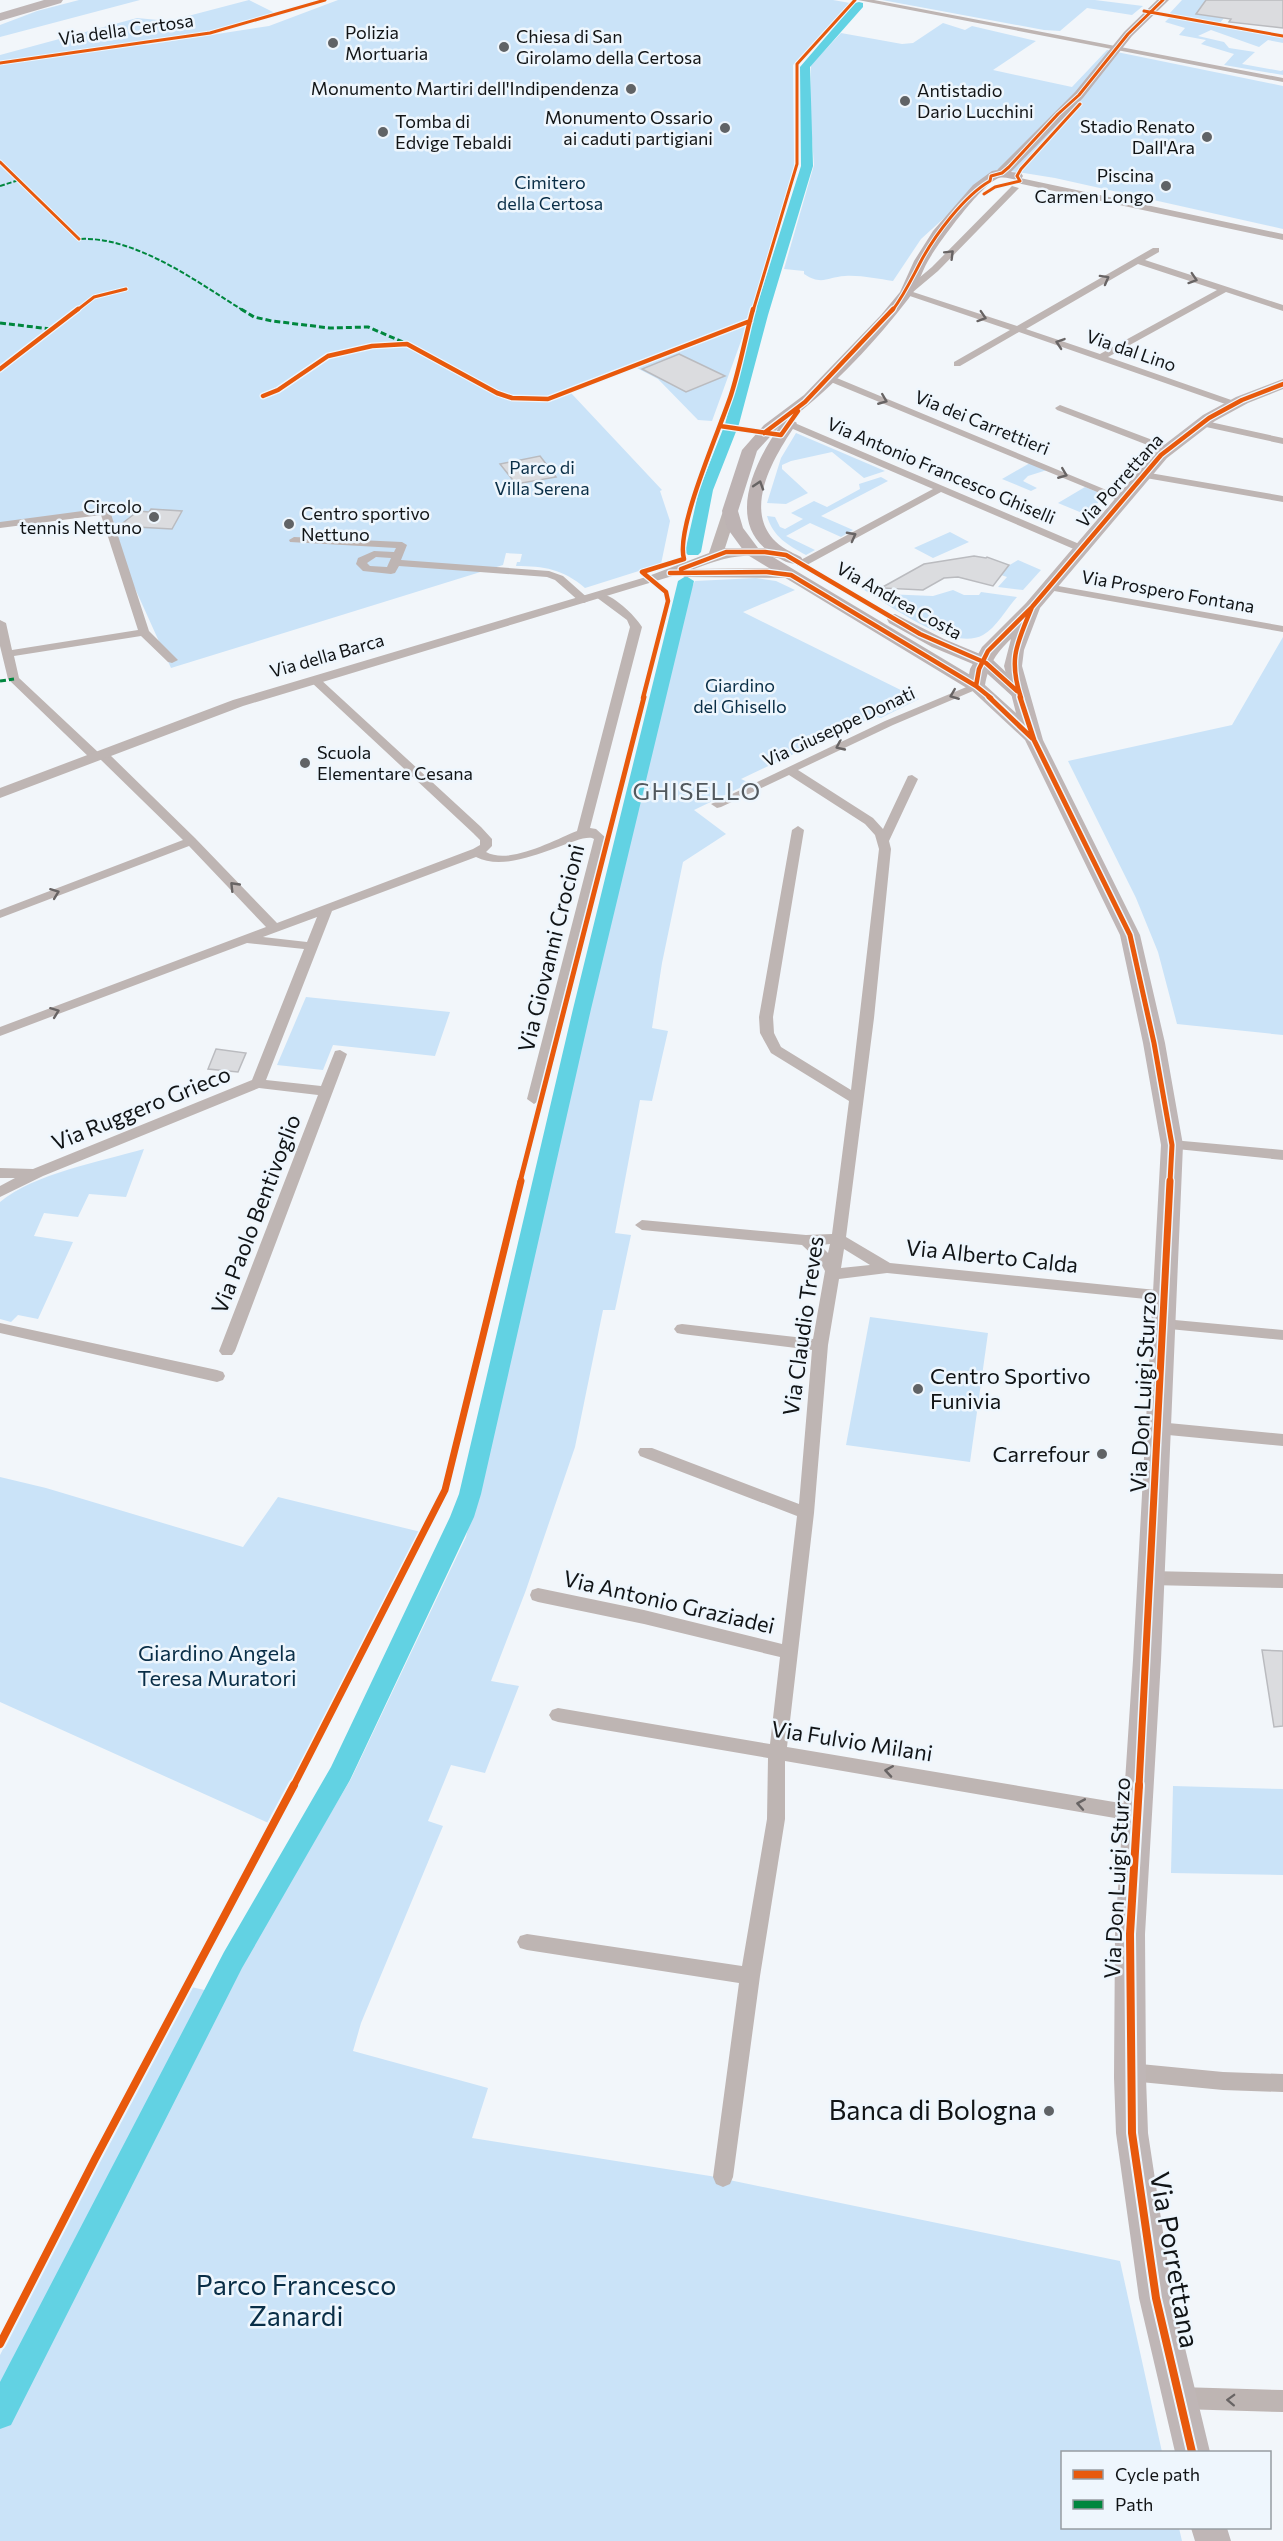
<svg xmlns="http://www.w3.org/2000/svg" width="1283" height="2541" viewBox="0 0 1283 2541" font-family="Commissioner,sans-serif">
	<rect width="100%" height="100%" fill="#f2f6fa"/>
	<!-- green -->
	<path fill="#cae3f8" d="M79,0H140L0,37V25L37,11Z
		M249,0L277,14L210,32L144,43L146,45L269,26L338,0H833L850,3L793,65L794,166L749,319L712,421L698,420L658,379L635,367L571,393L662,490L660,491L670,521L661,564L585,588C563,569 544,566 516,566L517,562H520L522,554L506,553L503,565L171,668L119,553L105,510L116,502L104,509L0,524V55L137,18L169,21Z
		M882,0H1095L1143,6L1132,15L1087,8L1060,31L1044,30Z
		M1182,0H1206L1197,14L1224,18L1220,23L1169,14Z
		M1170,17L1283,38V43L1268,40L1259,47L1211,30L1198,36L1224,42L1229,48L1255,52L1242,64L1281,71L1283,70V75L1224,65L1234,54L1201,44L1206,40L1179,35L1185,28L1165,22Z
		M943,23L965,30L972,26L1036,41L993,70L1072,87L1107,50L1283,86V229L1055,178L998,169L921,239L893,281C878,279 861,275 845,276C827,277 822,286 804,274V271L784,269L814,165L810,111L811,65L841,33L902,44L913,43Z
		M796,433L885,471L864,478L832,452L791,461L782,465V469L808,493L786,504L767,503L781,458Z
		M1030,463L1047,470L1028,476L1023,481L1037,488L1031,491L1002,479Z
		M881,477L888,481L821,516L853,530L841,537L810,523L786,536L815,550L806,555C788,545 773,537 767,516L775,517L780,527L785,529L803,519L791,513L814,501L827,507L860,489L859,484Z
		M1085,487L1105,495L1087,515L1058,503Z
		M950,532L969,542L933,558L914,548Z
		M1018,560L1041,570L1023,590L998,587L1007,577L1001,575L1008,566Z
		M756,578L776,581L795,590L743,612L919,699L881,718L874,716L741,779L750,783L694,810L726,834L683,862L662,963L652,1028L668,1031L652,1101L640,1100L615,1233L631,1235L615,1310H603L575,1447L526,1590L491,1681L519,1686L485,1773L451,1765L428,1821L443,1826L361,2023L353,2051L488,2088L472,2138L710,2176L1120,2261L1162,2452H1062V2528H1179L1182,2541H0V2355L187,1986L222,1994L351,1779L466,1537L653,727L688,595L695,581Z
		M861,588L884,594L933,596L953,590L964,595H979L981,592L1017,597C1007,608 996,628 983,635C951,652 890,605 861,588Z
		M1283,637V1035L1177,1024L1158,952L1136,898L1068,761L1232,725Z
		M306,997L450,1012L435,1056L333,1045L323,1070L277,1065Z
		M144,1149L126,1197L89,1194L78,1217L44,1213L34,1236L73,1242L38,1319L18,1315L11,1322L0,1319V1202C33,1174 102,1161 144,1149Z
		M870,1317L988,1333L970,1462L846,1445Z
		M0,1477L46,1488L243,1547L278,1497L425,1533L273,1825L0,1702Z
		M1173,1786L1283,1789V1875L1171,1873Z"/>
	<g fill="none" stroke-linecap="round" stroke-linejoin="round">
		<!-- canal -->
		<path fill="#62d2e3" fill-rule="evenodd" d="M859,2L863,3V7L810,67L813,166L768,315L739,424L713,490L701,552L698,555H688L685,552L699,490L725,424L754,315L801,166L800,67L855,3Z
			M686,576L694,581L591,1009L481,1494L474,1517L350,1780L242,1968L11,2425L0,2429V2382L224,1952L331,1767L450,1517L459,1494L573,1009L678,581Z"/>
	</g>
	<!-- building -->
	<path fill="#dbdcdf" stroke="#babbbf" stroke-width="1.5" d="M1206,0H1283V28L1229,22L1231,19L1196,14Z
		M679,354L725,376L686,392L642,369Z
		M540,456L556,477L516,484L500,464Z
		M151,509L182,511L172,529L119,526L138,511L149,512Z
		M974,556L986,558L987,557L1009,565L993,586L958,577L944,578L923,590L881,588L924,564Z
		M216,1049L246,1053L238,1072L208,1069Z
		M1262,1650L1283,1651V1726L1274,1727Z"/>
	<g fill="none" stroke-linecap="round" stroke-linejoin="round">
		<!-- minor -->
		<path fill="#beb5b3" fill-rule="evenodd" d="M858,0H874L1283,78V82Z
			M1020,178L1283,234V240L1017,183V179Z
			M1012,186L1019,188L938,271L913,292L1017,326L1153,248H1159V252L1145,260L1283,305V311L1226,292L1108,357L1237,402V406H1231L1019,332L960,366H954V362L1010,330L901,293L932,267ZM1138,264L1217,290L1100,354L1026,329Z
			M826,376H832L1128,499L1119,501L826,380Z
			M1060,405L1171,447L1172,449L1163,451L1057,410L1055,408Z
			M1201,420L1283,438V444L1197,425V421Z
			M790,421L1084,546L1085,548L1080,551L1076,550L941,492L805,566H797V562L933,489L786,426L785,424Z
			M1144,472L1283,496V502L1140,477V473Z
			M105,508L110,511L149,631L178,660L172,663L168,662L141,636L14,656L19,678L99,753L107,752L195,838L277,923L473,849L480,845V840L473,833L311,682V678H319L481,827L492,839V846L486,852C510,865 554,840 577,831L630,627L627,620L596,597V593C610,591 635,615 642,627L590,828L596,829L606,838L541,1099L534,1104L527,1099L594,839C581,830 514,877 476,857L332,911L266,1080L321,1086L335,1051L340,1050L347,1054L235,1351L232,1355H222L219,1351L318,1095L259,1088L43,1176L0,1197V1186L15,1178H0V1168L33,1169L252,1080L304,949L247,943L0,1036V1027L266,927L189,846L0,918V910L183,840L100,759L92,760L8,679L0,646V620L6,623L12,650L138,630L101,515L0,528V522ZM317,917L307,942L263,937Z
			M294,537L402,542L407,545L401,560L549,571L563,576L590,600L584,603L580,602L555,580L547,577L399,566L395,573L391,574L363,571L356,564L358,558L374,551L394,552L396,548L290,542L289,540ZM376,557L391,558L387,567L370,566L367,563Z
			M1047,584L1283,626V632L1043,589L1042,587Z
			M976,683L980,684V688L893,725L798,770L873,818L883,829L908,776L912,775L918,779L889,841L891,849L874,1018L846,1237L890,1263L1166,1291L1171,1292L1174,1296L1171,1300L1166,1301L887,1273L839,1279L828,1345L814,1513L787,1747L1138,1806L1144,1809L1147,1814L1144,1819L1138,1822L785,1761V1819L760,1976L733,2177L730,2184L723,2187L716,2184L713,2177L739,1983L527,1950L520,1948L517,1942L520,1936L527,1934L742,1966L767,1819L768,1758L558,1722L552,1720L549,1715L552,1710L558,1708L770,1744L780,1657L644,1624L538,1602L532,1600L530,1595L532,1590L538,1588L644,1610L782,1644L797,1516L640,1456L638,1452L640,1448H652L799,1504L812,1350L682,1334L677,1333L674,1329L677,1325L682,1324L813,1339L825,1271L820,1262L802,1245L642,1230L635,1225L642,1220L806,1235L832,1234L849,1101L771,1053L760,1033L759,1017L792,830L798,826L804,830L773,1017L774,1033L781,1047L851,1090L879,849L875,835L865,824L789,775L721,807L717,808L711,804L885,721ZM830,1244L828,1253L820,1245ZM844,1249L870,1265L841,1268Z
			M1172,1140L1283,1150V1160L1167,1148L1165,1145Z
			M1164,1319L1283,1330V1340L1159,1328L1156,1324L1159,1320Z
			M0,1323L217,1370L223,1372L225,1376L223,1380L217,1382L0,1333Z
			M1158,1422L1283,1434V1446L1158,1434L1152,1432L1150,1428L1152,1424Z
			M1150,1571L1283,1574V1588L1150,1585L1144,1583L1142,1578L1144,1573Z
			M1130,2063L1223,2072L1283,2074V2092L1223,2090L1130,2081L1123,2078L1120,2072L1123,2066Z
			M1179,2387L1283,2390V2412L1179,2409L1171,2406L1168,2398L1171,2390Z"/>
		<!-- tertiary -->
		<path fill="#beb5b3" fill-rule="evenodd" d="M730,507L737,511L725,548H765L791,552L793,555C786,562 775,557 766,556C736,554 721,559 694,569L767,568L796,572L798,575L796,578L685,577L679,574L243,706L0,798V788L233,700L646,577L709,553L723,511Z"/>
		<!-- secondary -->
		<path fill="#bdb3b3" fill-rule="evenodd" d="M1157,0H1169L1132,36L1083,98L1011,172L1021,173L1023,176L1021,179C1014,181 1006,176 999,178C982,183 937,245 928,261C921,273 918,287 909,298C876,341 834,386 791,419L797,423C777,452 743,505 773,539C780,547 791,552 801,557L803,560L801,563C790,566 780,559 771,553C725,522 755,462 779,427L757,451L738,511L743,528L758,548L982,682L985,686L982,690H970L746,554L727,528L722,511L742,450L764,425L804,395L881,315L900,292L914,261L933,231L973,185L992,171L997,170L1075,92L1124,32Z
			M895,614L944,639L992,659L1028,693L1025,697H1013L980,667L932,647L889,623L887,619L889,615Z"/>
		<!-- primary -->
		<path fill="#bfb6b6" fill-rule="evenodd" d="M44,0H63L61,3L0,21V13Z
			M1283,379V389L1248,403L1215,421L1167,458L1040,608L1024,650L1022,666L1043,740L1140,935L1165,1043L1183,1145L1161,1660L1145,1934L1146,2078L1148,2133L1173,2298L1210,2452H1175L1139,2298L1116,2133L1114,2078L1115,1934L1133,1660L1161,1145L1143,1043L1120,935L1025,740L967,686L970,669L982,647L1026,603L1155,452L1203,415L1236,397ZM1011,639L1004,666L1016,713L985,685C989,664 996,653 1011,639Z
			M1191,2528H1227L1231,2541H1195Z"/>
		<!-- quiet-far1 -->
		<path stroke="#00873e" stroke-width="2" stroke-dasharray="5 2" stroke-linecap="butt" d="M0,186L19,180
			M76,235L79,239C136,236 197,282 244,311"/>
		<!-- quiet -->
		<path stroke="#00873e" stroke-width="3" stroke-dasharray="6 3" stroke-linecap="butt" d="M241,309L254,317L272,321L330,328L368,327L403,342
			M0,323L51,329
			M0,681L14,679"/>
		<!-- cycleway-far4 casing -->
		<g stroke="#eef6fd" stroke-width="5">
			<path id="cycleway-far4" d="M1144,11L1283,36
				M0,63L210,33L325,0
				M0,162L79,239
				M984,194L995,187L1020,181L1017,176L1021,169L1080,104
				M76,311L94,297L126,289
				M753,311L797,164V64L855,0
				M892,311C904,295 911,280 920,263C934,236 964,196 990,181L991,176L1002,173L1009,167L1058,114L1079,95L1128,34L1163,0"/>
		</g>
		<!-- cycleway-far3 casing -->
		<g stroke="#eef6fd" stroke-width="7">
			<path id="cycleway-far3" d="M0,369L78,309
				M263,396L278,390L328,356L372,346L407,344L497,393L512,398L548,399L750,321
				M720,426L781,435L798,411
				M764,433L805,402L893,309
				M681,569L726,552H765L786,555L920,634L986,663L1017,691
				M670,573L767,572L791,575L976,686L991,698
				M976,686L979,669L988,651L1032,607L1161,455L1209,418L1242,400L1283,384
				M643,698L668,601L666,592L642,572L684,559C675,529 720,429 731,395C740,367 745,338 753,309
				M1021,698C1008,658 1017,644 1032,607"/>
		</g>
		<!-- cycleway-far2 casing -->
		<g stroke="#eef6fd" stroke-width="8">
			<path id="cycleway-far2" d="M989,697L1032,738
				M1020,697L1034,740L1130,935L1154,1043L1172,1145L1170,1182
				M520,1182L644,697"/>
		</g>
		<!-- cycleway-far1 casing -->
		<g stroke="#eef6fd" stroke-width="10">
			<path id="cycleway-far1" d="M293,1787L445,1490L521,1181
				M1139,1787L1170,1181"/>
		</g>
		<!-- cycleway casing -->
		<g stroke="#eef6fd" stroke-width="12">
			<path id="cycleway" d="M1139,1785L1130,1934L1132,2133L1156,2298L1192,2452
				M0,2344L95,2159L294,1785"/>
		</g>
		<!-- cycleway-far4 -->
		<use href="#cycleway-far4" stroke="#e8590c" stroke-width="3"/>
		<!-- cycleway-far3 -->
		<use href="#cycleway-far3" stroke="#e8590c" stroke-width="4.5"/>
		<!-- cycleway-far2 -->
		<use href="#cycleway-far2" stroke="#e8590c" stroke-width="5"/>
		<!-- cycleway-far1 -->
		<use href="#cycleway-far1" stroke="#e8590c" stroke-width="7"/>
		<!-- cycleway -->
		<use href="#cycleway" stroke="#e8590c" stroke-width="8"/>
	</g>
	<!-- one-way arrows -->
	<defs><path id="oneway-chevron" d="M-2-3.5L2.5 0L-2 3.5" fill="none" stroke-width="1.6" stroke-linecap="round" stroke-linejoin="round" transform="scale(1.5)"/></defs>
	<g stroke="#686464">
		<use href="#oneway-chevron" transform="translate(950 254) rotate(-45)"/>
		<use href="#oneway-chevron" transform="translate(1105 279) rotate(-29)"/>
		<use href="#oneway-chevron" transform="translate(1193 279) rotate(18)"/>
		<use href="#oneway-chevron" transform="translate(982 317) rotate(18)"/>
		<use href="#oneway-chevron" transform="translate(1060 343) rotate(-161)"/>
		<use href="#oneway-chevron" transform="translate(883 400) rotate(22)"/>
		<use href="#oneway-chevron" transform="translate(1063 474) rotate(22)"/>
		<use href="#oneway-chevron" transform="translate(852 536) rotate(-28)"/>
		<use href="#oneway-chevron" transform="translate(954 695) rotate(158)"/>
		<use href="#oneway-chevron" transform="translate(840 746) rotate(155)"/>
		<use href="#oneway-chevron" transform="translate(234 886) rotate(-134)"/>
		<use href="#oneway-chevron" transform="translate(55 893) rotate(-21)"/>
		<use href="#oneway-chevron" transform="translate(55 1012) rotate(-21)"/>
		<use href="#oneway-chevron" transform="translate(889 1771) rotate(-171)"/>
		<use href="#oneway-chevron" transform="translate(1081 1804) rotate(-170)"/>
		<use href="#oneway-chevron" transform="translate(1231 2400) rotate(-178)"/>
	</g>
	<use stroke="#676464" href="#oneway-chevron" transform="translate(759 485) rotate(-72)"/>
	<!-- markers -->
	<g fill="#606366" stroke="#eef6fd" stroke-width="2">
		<circle cx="333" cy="43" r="6"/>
		<circle cx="504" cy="47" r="6"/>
		<circle cx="631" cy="89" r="6"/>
		<circle cx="905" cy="101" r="6"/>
		<circle cx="725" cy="128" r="6"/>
		<circle cx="383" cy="132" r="6"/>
		<circle cx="1207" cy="137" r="6"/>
		<circle cx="1166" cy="186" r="6"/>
		<circle cx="154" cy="517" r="6"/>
		<circle cx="289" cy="524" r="6"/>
		<circle cx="305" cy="763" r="6"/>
		<circle cx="918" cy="1389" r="6"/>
		<circle cx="1102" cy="1454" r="6"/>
		<circle cx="1049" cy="2111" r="6"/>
	</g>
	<g text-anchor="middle" stroke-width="5" stroke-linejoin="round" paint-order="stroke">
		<!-- far-street labels -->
		<g font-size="18" fill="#111416" stroke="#eef6fd">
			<text transform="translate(126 30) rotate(-8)" y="6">Via della Certosa</text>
			<text transform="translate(1131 351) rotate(19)" y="6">Via dal Lino</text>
			<text transform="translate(982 423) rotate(22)" y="6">Via dei Carrettieri</text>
			<text transform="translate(941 471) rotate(23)" y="6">Via Antonio Francesco Ghiselli</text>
			<text transform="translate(1120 481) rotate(-48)" y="6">Via Porrettana</text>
			<text transform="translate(1168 592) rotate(10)" y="6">Via Prospero Fontana</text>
			<text transform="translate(899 601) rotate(29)" y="6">Via Andrea Costa</text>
			<text transform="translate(327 656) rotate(-16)" y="6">Via della Barca</text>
			<text transform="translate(839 727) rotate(-25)" y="6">Via Giuseppe Donati</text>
		</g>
		<!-- far-poi labels -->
		<g font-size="18" fill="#111416" stroke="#eef6fd" text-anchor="start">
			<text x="345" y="39">Polizia<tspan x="345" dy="21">Mortuaria</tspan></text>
			<text x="516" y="43">Chiesa di San<tspan x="516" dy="21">Girolamo della Certosa</tspan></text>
			<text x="619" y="95" text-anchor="end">Monumento Martiri dell'Indipendenza</text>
			<text x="917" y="97">Antistadio<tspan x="917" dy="21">Dario Lucchini</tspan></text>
			<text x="713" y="124" text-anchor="end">Monumento Ossario<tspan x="713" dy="21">ai caduti partigiani</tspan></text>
			<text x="395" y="128">Tomba di<tspan x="395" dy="21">Edvige Tebaldi</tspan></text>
			<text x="1195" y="133" text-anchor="end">Stadio Renato<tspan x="1195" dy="21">Dall'Ara</tspan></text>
			<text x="1154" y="182" text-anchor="end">Piscina<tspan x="1154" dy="21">Carmen Longo</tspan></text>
			<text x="142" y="513" text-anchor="end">Circolo<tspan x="142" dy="21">tennis Nettuno</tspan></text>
			<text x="301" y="520">Centro sportivo<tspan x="301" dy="21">Nettuno</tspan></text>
			<text x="317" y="759">Scuola<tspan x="317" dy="21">Elementare Cesana</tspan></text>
		</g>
		<!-- far-park labels -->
		<g font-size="18" fill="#092e47" stroke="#eef6fd">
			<text x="550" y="189">Cimitero<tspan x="550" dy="21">della Certosa</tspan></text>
			<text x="542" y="474">Parco di<tspan x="542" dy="21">Villa Serena</tspan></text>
			<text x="740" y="692">Giardino<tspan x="740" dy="21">del Ghisello</tspan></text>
		</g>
		<!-- street labels -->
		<g font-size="22" fill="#111416" stroke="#eef6fd">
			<text transform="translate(551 948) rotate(-76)" y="8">Via Giovanni Crocioni</text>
			<text transform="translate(141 1108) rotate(-22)" y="8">Via Ruggero Grieco</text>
			<text transform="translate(256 1214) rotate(-69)" y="8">Via Paolo Bentivoglio</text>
			<text transform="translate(992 1256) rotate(6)" y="8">Via Alberto Calda</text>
			<text transform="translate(803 1326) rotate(-82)" y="8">Via Claudio Treves</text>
			<text transform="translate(1143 1392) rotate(-87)" y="8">Via Don Luigi Sturzo</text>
			<text transform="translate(669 1602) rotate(13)" y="8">Via Antonio Graziadei</text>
			<text transform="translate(852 1741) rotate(9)" y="8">Via Fulvio Milani</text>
			<text transform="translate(1117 1878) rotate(-87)" y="8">Via Don Luigi Sturzo</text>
		</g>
		<!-- poi labels -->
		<g font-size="22" fill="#111416" stroke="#eef6fd" text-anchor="start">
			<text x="930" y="1384">Centro Sportivo<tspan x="930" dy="25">Funivia</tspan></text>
			<text x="1090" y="1462" text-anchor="end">Carrefour</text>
		</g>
		<!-- park labels -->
		<g font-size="22" fill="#092e47" stroke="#eef6fd">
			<text x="217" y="1661">Giardino Angela<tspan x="217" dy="25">Teresa Muratori</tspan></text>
		</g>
		<!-- neighbourhood labels -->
		<g font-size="24" letter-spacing="1.5" fill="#52595e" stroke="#eef6fd">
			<text x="697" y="800">GHISELLO</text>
		</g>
		<!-- near-poi labels -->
		<g font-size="27" fill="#111416" stroke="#eef6fd" text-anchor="end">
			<text x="1037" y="2120">Banca di Bologna</text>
		</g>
		<!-- near-street labels -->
		<g font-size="27" fill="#111416" stroke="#eef6fd">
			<text transform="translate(1174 2260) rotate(80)" y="9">Via Porrettana</text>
		</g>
		<!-- near-park labels -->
		<g font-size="27" fill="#092e47" stroke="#eef6fd">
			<text x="296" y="2295">Parco Francesco<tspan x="296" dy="31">Zanardi</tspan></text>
		</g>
	</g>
	<!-- legend -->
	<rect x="1061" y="2451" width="210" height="78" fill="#eef6fd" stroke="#969ca1" stroke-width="1.5"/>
	<rect x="1073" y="2470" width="30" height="9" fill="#e8590c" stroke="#969ca1" stroke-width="1.5"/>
	<text x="1115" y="2481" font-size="18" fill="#111416">Cycle path</text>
	<rect x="1073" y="2500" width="30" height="9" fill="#00873e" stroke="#969ca1" stroke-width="1.5"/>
	<text x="1115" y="2511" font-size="18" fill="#111416">Path</text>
</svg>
